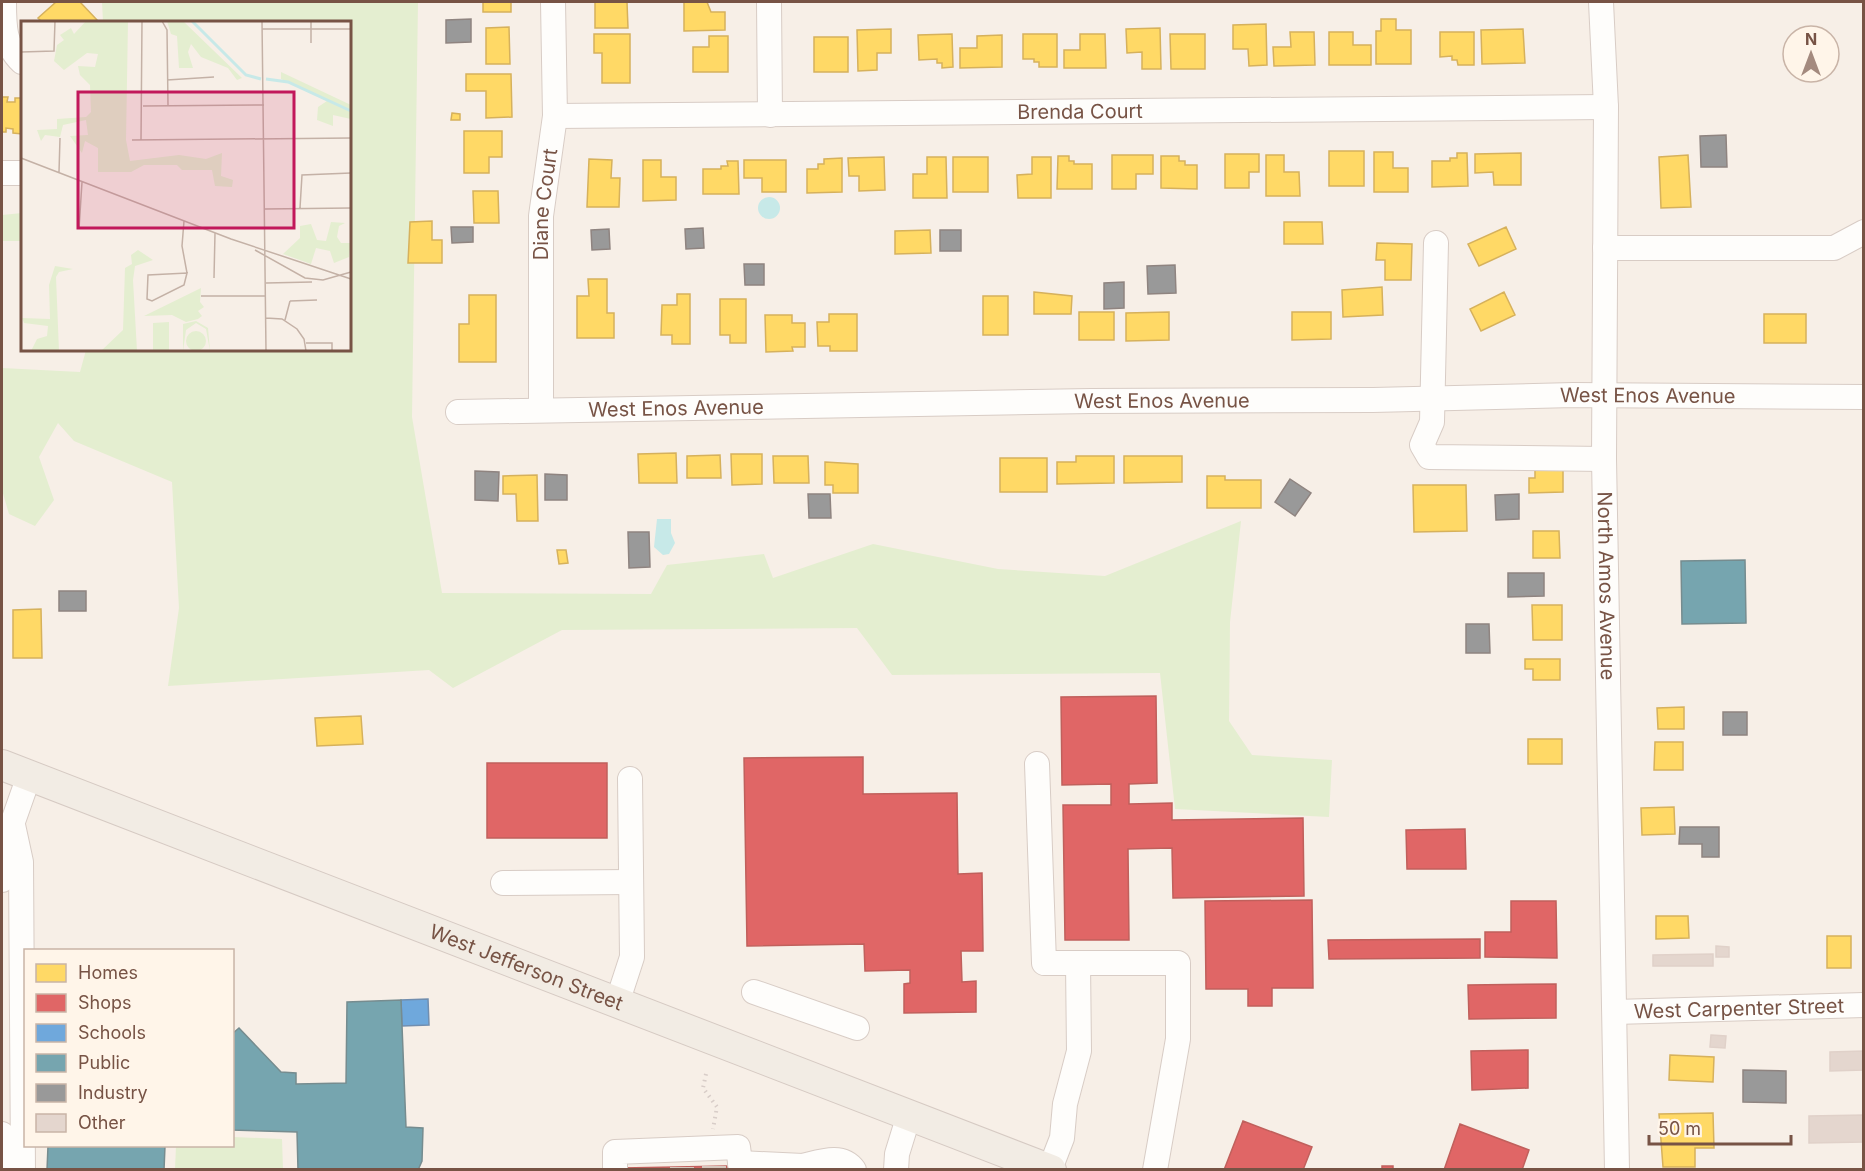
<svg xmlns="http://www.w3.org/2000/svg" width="1865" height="1171" viewBox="0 0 1865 1171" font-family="Inter,sans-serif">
	<rect width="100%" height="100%" fill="#f7efe7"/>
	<!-- green -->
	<path fill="#e4eed0" d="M102,2H418L412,417L442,593L651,594L667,565L764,554L773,578L873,544L998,569L1105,576L1241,521L1230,622L1229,721L1252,755L1332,760L1329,817L1175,809L1160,673L892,675L857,628L562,630L453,688L429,670L168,686L179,608L172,482L74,441L58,423L39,457L54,500L35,526L9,514L2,490V368L80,372L86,350H350V22H103Z
		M22,213V241H2V215Z
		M233,1137L282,1139L283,1169H175L176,1146H232Z"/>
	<!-- water -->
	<path fill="#c7e9e8" d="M758 208a11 11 0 1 1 22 0a11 11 0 1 1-22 0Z
		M657,519H671V533L675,543L669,554L663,555L654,547Z"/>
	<!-- homes -->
	<path fill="#ffd966" stroke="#d6b15c" stroke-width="1.5" d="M56,2H80L98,21L42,22L38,18Z
		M483,2H511V12H483Z
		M595,2H627L628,28H595Z
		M684,2H707L711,12H725V30L684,31Z
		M1381,19H1396V30H1411V64H1376V31H1381Z
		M1266,24L1267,65L1249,66L1248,49H1233V25Z
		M509,27L510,64H486V28Z
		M1160,28L1161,69H1142V52L1127,53L1126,29Z
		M891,29V53H877V70L858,71L857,30Z
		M1523,29L1525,63L1482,64L1481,30Z
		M1290,32H1314L1315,65L1274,66L1273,47H1291Z
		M1329,32H1353V45H1371V65H1329Z
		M1440,32H1474V65H1458L1457,60H1452V56L1440,57Z
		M594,34H630V83H602V53H594Z
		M952,34L953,67L942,68V63H937V59L919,60L918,35Z
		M1023,34H1057V67H1039V62H1034V59H1023Z
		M1080,34H1105L1106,68H1064V50H1080Z
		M1170,34H1205V69H1171Z
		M1002,35V67L960,68V48H977V36Z
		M709,36H728V72H693V47H709Z
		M814,37H848V72H814Z
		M466,74H511L512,117L486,118V91H466Z
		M2,97H8L7,102H15V98H22V134L13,133V129L6,128V132H2Z
		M452,113L460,114V120H451Z
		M464,131H502V157H489V173H464Z
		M1329,151H1364V186H1329Z
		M1374,152H1393V168H1408V192H1374Z
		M1457,153H1467L1468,186L1432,187V161H1450V158H1457Z
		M1521,153V185H1494L1493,172L1475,173V154Z
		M1225,154H1259V172H1249V188H1225Z
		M1112,155H1153V174H1136V189H1112Z
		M1266,155H1284V172H1299L1300,196H1266Z
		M1688,155L1691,207L1661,208L1659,157Z
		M1058,156H1069V161H1074V164H1092V189H1057Z
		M1161,156H1179V161H1185V165H1197V189L1161,188Z
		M884,157L885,190L859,191V176H849L848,158Z
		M927,157H946L947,198H913V174H927Z
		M953,157H988V192H953Z
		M1032,157H1051V198H1018L1017,175L1032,174Z
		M842,158V192L807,193V169H818V164H824V159Z
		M589,159L612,160L611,178H620L619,207H587Z
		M643,160H661V177H676V200L643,201Z
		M744,160H786V192H762V178H744Z
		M727,161H738L739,194H703V169H721V166H728Z
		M473,191H498L499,223H474Z
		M432,221V240H442V263H408L410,222Z
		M1284,222H1322L1323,244H1284Z
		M1506,227L1516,249L1479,266L1468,244Z
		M930,230L931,253L895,254V231Z
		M1377,243L1412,244L1411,280H1385V260H1376Z
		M588,279H607V313H614V338H577V296H589Z
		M1382,287L1383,315L1343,317L1342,290Z
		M1034,292L1072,296L1071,314H1034Z
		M1504,292L1515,315L1481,331L1470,309Z
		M677,294H690V344H672V335H661L662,305H677Z
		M469,295H496V362H459V324H469Z
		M983,296H1008V335H983Z
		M720,299H746V343H730V335H720Z
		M1079,312H1114V340H1079Z
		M1169,312V340L1126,341V313Z
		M1292,312H1331V339L1292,340Z
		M829,314H857V351H830V346H818L817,322H829Z
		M1764,314H1806V343H1764Z
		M765,315H792V323H805V347H792L793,351L766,352Z
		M676,453L677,483H639L638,454Z
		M731,454H762V484L732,485Z
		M720,455L721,478H687V456Z
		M773,456H808L809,483H774Z
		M1076,456H1114V483L1057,484V462H1076Z
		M1124,456H1182V482L1124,483Z
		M1000,458H1047V492H1000Z
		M825,462L858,464V493H833V485H825Z
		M1535,467H1563V492L1529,493V478H1535Z
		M537,475L538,521H517L516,494H503V476Z
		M1207,476H1225V480H1261V508H1207Z
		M1413,485H1466L1467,531L1414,532Z
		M1533,531H1559L1560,558H1533Z
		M557,550H566L568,563L559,564Z
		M1532,605H1562V640H1533Z
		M41,609L42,658H13V610Z
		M1525,659H1560V680H1533V669H1525Z
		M1684,707V729H1658L1657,708Z
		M361,716L363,744L317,746L315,718Z
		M1528,739H1562V764H1528Z
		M1655,742H1683V770H1654Z
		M1674,807L1675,834L1642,835L1641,808Z
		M1656,916H1688L1689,938L1656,939Z
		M1827,936H1851V968H1827Z
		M1670,1055L1714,1057L1713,1082L1669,1080Z
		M1713,1113L1714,1148H1695V1167H1663L1659,1114Z"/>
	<!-- shops -->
	<path fill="#e06666" stroke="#c0605c" stroke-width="1.5" d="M1156,696L1157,783L1129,784V804L1172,803V820L1303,818L1304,896L1173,898L1172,848L1128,849L1129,940H1065L1063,805H1111V784L1062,785L1061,697Z
		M863,757V794L957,793L958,874L982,873L983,951H961L962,982L976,981V1012L904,1013V984L910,983V970L865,971L864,944L747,946L744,758Z
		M487,763H607V838H487Z
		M1465,829L1466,869H1407L1406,830Z
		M1312,900L1313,988H1272V1006H1248V989H1206L1205,901Z
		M1511,901H1556L1557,958L1485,957V932H1511Z
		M1480,939V958L1329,959L1328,940Z
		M1556,984V1018L1469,1019L1468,985Z
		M1528,1050V1088L1472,1090L1471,1051Z
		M1243,1121L1312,1147L1303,1170H1224Z
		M1460,1124L1529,1150L1522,1170H1444Z
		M727,1166V1170H623V1168Z
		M1382,1166H1393V1170H1382Z"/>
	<!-- schools -->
	<path fill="#6fa8dc" stroke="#718eaf" stroke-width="1.5" d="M428,999L429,1025L402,1026L401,1000Z"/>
	<!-- public -->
	<path fill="#76a5af" stroke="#768c8f" stroke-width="1.5" d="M1745,560L1746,623L1682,624L1681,561Z
		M401,1000L406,1127L423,1128L422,1161L418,1170H298L297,1132L232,1130V1034L239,1028L281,1072L296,1073V1084L346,1083L347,1002Z
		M48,1146H165L164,1170H47Z"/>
	<!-- industry -->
	<path fill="#999" stroke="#8f8480" stroke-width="1.5" d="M471,19V42L446,43V20Z
		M1726,135L1727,167H1701L1700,136Z
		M451,227H473V242L452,243Z
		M703,228L704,248L686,249L685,229Z
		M609,229L610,249L592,250L591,230Z
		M940,230H961V251H940Z
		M744,264H764V285H745Z
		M1175,265L1176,293L1148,294L1147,266Z
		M1124,282V308L1104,309V283Z
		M475,471L499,472L498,501L475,500Z
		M545,474L567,475V500H545Z
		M1290,479L1311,493L1295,516L1275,502Z
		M808,494H830L831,518H809Z
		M1519,494V519L1496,520L1495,495Z
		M628,532H649L650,567L629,568Z
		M1508,573H1544V596L1508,597Z
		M59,591H86V611H59Z
		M1466,624H1489L1490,653H1466Z
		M1723,712H1747V735H1723Z
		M1680,827H1719V857H1702V844H1679Z
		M1743,1070L1786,1071V1103L1743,1102Z"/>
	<!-- building -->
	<path fill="#e4d6ce" stroke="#e0d1c9" stroke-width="1.5" d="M1716,946L1729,947V957H1716Z
		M1713,954V966H1653V955Z
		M1711,1035L1726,1036L1725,1048L1710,1047Z
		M1864,1051V1070L1830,1071V1052Z
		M1864,1115V1142L1809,1143V1116Z"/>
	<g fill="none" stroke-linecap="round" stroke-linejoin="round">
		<!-- minor-tunnel -->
		<path stroke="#d7c8be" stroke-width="24" stroke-dasharray="24 12" stroke-linecap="butt" d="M714,1166V1170
			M682,1167V1170
			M641,1168V1170"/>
		<!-- minor casing -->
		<g stroke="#d8ccc5" stroke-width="26">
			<g id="minor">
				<path d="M4,2C4,26 4,45 22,62"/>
				<path d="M769,2L770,115"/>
				<path id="s1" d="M1601,2L1606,107L1604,459L1617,1170"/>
				<path id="s2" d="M555,116L1606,107"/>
				<path d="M2,173H22"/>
				<path d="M1436,243L1432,422L1422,445L1429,457L1604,459"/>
				<path d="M1605,248H1834L1864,232"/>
				<path id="s3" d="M541,410V216L555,116L553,2"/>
				<path id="s4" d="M458,412L1091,401L1373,400L1573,395L1864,397"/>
				<path d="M1037,764L1044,963H1178V1039L1155,1170"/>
				<path d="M13,825L21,862L23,1170"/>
				<path d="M2,880L3,850L29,776"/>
				<path d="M503,883L631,882"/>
				<path d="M754,992L857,1028"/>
				<path d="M617,1003L632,957L630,779"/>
				<path id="s5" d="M1615,1012L1864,1005"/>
				<path d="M2,1134V1170"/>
				<path d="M740,1163L803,1166V1170"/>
				<path d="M803,1166C820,1162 842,1153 854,1170"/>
				<path d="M1050,1169L1062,1138L1065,1104L1079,1051L1078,963"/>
				<path d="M615,1170V1152L738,1147L741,1170"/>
				<path d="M896,1170L897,1154L909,1115"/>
			</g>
		</g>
		<!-- major casing -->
		<g stroke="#d6cac3" stroke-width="32">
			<g id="major">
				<path id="s6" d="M2,765L1051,1170"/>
			</g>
		</g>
		<!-- path -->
		<path stroke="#d8cdc8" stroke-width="4" stroke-dasharray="1.5 4.5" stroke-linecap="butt" d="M706,1074L703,1088L717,1107L713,1129"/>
		<!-- minor -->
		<use href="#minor" stroke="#fefdfb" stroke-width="24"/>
		<!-- major -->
		<use href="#major" stroke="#f2ece4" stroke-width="30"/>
	</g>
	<g text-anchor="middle" stroke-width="6" stroke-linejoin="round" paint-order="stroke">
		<!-- street labels -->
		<g font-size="20" fill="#775345" stroke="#fff5e9">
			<text dy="7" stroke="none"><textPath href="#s2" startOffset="525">Brenda Court</textPath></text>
			<text dy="7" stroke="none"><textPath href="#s3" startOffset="206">Diane Court</textPath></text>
			<text dy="7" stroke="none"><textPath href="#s4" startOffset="1190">West Enos Avenue</textPath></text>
			<text dy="7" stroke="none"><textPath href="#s4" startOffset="704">West Enos Avenue</textPath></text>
			<text dy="7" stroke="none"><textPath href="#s4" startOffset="218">West Enos Avenue</textPath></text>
			<text dy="7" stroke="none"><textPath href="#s1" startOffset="584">North Amos Avenue</textPath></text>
			<text dy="7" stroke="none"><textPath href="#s6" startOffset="562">West Jefferson Street</textPath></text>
			<text dy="7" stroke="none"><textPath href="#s5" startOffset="124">West Carpenter Street</textPath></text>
		</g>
	</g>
	<!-- overview -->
	<g transform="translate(21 21)">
		<rect width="330" height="330" fill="#f7efe7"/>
		<path d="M65,0H107L105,119L109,140L158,134L185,138L201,132L200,155L212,159L211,166L194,165L191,149H161L156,144H123L110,151H77V127L64,120L61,132L49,115L67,114L65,99L42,104L39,116L24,114L20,120L16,109L36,108V98L65,96L70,91L69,64L59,54L57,45L74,46L77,33L66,32L43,49L33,40L36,24L43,19L39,14L50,7L53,13ZM146,0H162L221,57L216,59L207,47L180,36L170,23L167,31L172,47H158L156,15L150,13ZM260,51L330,84V98L312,94V105L296,99L297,86L306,80L260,58ZM310,201L324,202L318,205L316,216L320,222H330L328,236L313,242L309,230L295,227L290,243L262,233L279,217V205L290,203L296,219L305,220ZM117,229L132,239L114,245L112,259L116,330H80L102,309L104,247L111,243L110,234ZM34,245L52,248L38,251L35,256L38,330H10L16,318L26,315L27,305L3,302L1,297L29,298L28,264ZM180,267L179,281L183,286L177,290L181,295L177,298L165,301L151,294L123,295ZM175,300L187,307L189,330L185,308L175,302L165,309L162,330V303ZM148,301V330H132V302ZM165 320a10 10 0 1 1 20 0a10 10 0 1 1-20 0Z" fill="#e4eed0"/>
		<path fill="none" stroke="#c7e9e8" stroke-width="3" d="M171,0L225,54L240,58M245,58L267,61L330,90"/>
		<path fill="none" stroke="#c4b1a6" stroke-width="1.5" d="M141,0L146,9L147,84M241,0L245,330M290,0V22M241,8H330M0,31L33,30L34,0M146,59L193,56M122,85L243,84M111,119L330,117M120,119L121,0M0,137L210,218L330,258M38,151L39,117M279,187L281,154L330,152M244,188L330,187M163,200L161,225L166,252M58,208L61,161M234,229L284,257L302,259L330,251M166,252L163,264L131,280L126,278L127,254ZM193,257L194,212M245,262L291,261M180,275H245M269,280L296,279M245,297L261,298L276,308L283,318L285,330M264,299L269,280M285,322H311V330"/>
		<path fill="#c2185b" fill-opacity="0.15" stroke="#c2185b" stroke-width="3" d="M57,71H273V207H57Z"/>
		<rect width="330" height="330" fill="none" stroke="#775345" stroke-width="3"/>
	</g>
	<!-- border -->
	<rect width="1865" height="1171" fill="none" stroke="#775345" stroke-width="6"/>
	<!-- legend -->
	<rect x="24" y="949" width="210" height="198" fill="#fff5e9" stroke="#c9b4a7" stroke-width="1.5"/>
	<rect x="36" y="964" width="30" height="18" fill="#ffd966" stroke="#c9b4a7" stroke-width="1.5"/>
	<text x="78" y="979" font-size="18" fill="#775345">Homes</text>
	<rect x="36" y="994" width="30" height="18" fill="#e06666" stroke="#c9b4a7" stroke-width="1.5"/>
	<text x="78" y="1009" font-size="18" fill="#775345">Shops</text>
	<rect x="36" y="1024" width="30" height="18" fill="#6fa8dc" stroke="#c9b4a7" stroke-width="1.5"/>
	<text x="78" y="1039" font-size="18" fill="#775345">Schools</text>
	<rect x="36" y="1054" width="30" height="18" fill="#76a5af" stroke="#c9b4a7" stroke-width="1.5"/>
	<text x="78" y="1069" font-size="18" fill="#775345">Public</text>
	<rect x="36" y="1084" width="30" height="18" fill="#999999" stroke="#c9b4a7" stroke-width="1.5"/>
	<text x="78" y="1099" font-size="18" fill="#775345">Industry</text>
	<rect x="36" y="1114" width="30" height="18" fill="#e4d6ce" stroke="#c9b4a7" stroke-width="1.5"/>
	<text x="78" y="1129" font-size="18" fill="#775345">Other</text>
	<!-- north arrow -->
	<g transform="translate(1811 54)"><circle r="28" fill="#fff5e9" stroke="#c9b4a7" stroke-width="1.5"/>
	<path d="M0-4.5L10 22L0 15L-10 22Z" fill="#a48a7e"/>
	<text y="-9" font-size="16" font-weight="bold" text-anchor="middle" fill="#775345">N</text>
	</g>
	<!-- scale -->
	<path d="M1649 1135v9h142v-9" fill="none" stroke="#775345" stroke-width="3"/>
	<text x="1658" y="1135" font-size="18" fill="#775345" stroke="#fff5e9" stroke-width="4.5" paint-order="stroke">50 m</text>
</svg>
